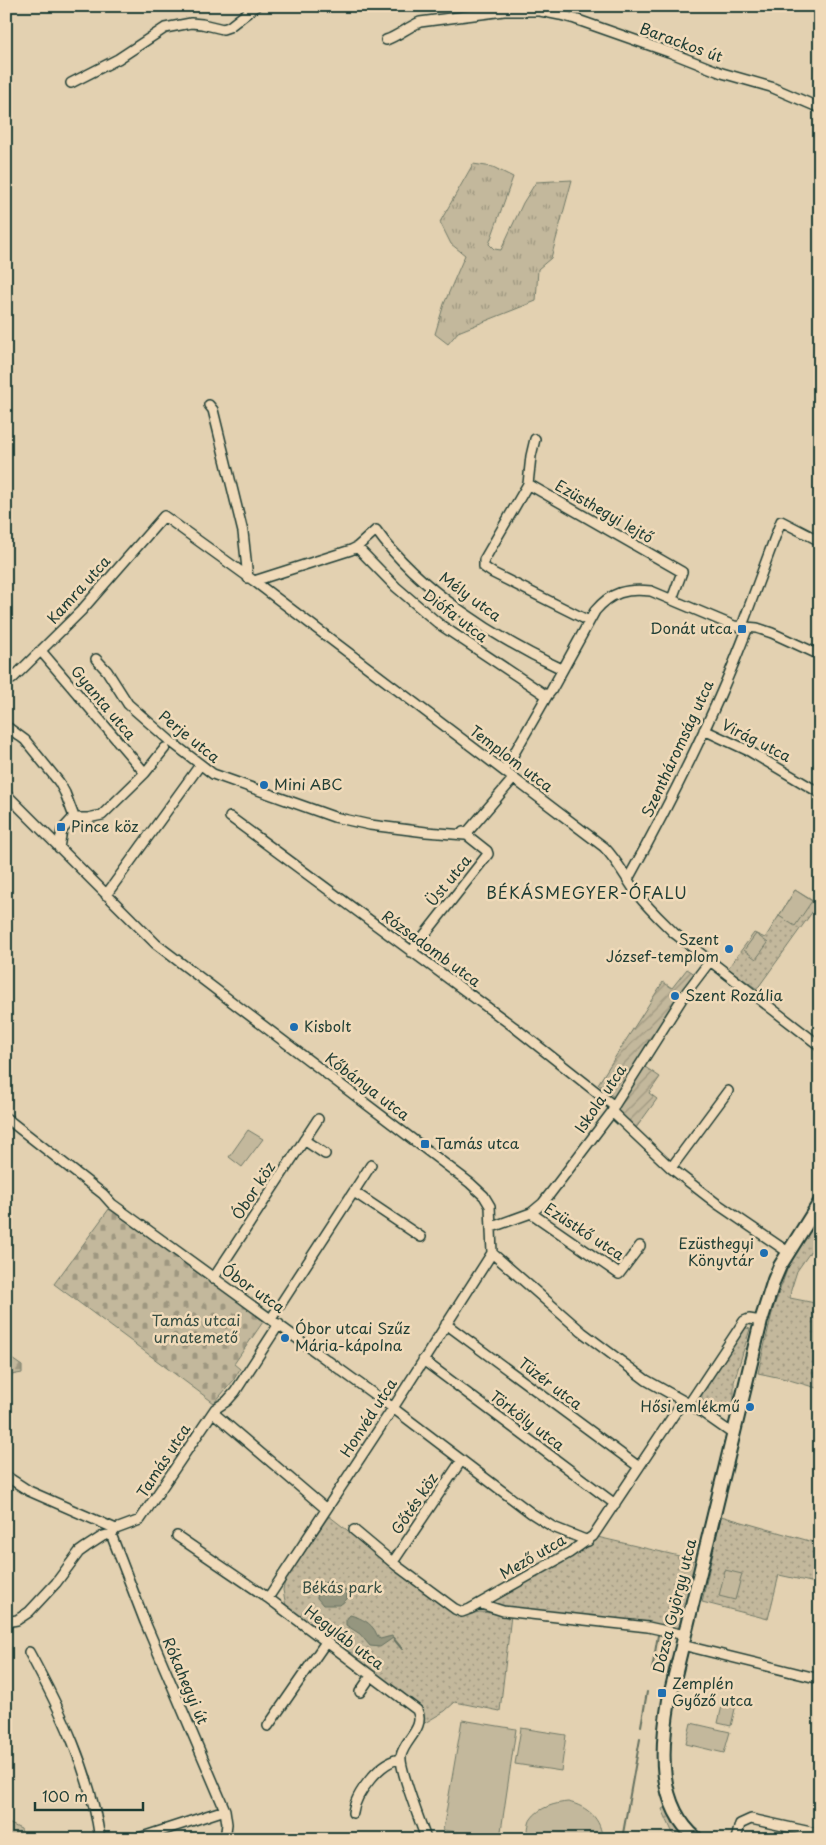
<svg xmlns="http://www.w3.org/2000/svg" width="826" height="1845" viewBox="0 0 826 1845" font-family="'Playpen Sans',sans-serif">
	<defs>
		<pattern id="grass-tufts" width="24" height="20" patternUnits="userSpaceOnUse" patternTransform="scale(1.25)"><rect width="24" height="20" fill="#c3b89c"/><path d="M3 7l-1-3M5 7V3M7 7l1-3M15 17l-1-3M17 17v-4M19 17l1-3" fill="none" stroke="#9e9780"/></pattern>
		<pattern id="forest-firs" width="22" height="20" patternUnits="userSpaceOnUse" patternTransform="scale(1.25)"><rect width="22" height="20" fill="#c3b89c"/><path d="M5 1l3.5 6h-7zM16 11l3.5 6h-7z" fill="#9e9780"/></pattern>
		<pattern id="cemetery-stones" width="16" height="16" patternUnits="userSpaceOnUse" patternTransform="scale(1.25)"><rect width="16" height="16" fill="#c3b89c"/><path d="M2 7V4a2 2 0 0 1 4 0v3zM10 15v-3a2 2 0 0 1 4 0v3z" fill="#9e9780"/></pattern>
		<pattern id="park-dots" width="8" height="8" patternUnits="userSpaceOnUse" patternTransform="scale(1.25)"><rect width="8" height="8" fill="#c3b89c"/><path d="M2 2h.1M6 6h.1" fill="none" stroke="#9e9780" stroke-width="1.8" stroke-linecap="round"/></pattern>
		<pattern id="garden-furrows" width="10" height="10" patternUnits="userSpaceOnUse" patternTransform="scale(1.25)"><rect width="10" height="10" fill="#c3b89c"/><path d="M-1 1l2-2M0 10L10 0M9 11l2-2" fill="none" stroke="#9e9780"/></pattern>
	</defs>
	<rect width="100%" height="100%" fill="#e3d1b1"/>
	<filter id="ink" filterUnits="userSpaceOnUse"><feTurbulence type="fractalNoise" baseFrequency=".02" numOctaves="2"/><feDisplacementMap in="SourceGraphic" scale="10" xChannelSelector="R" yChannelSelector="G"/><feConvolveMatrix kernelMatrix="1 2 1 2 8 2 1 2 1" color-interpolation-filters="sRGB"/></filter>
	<g filter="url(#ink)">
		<!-- grass -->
		<path fill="url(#grass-tufts)" stroke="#717a68" d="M473,164L493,167L513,177L489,244L494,249L501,250L523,203L536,182L572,180L551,258L538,269L536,301L458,332L448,344L435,334L444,304L465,255L451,244L440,222Z"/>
		<!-- forest -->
		<path fill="url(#forest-firs)" stroke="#717a68" d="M6,1355L22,1366V1373L6,1376Z
			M6,1822L21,1829L24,1839H6Z"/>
		<!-- cemetery -->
		<path fill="url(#cemetery-stones)" stroke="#717a68" d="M109,1209L265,1319L234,1364L240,1369L233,1381L214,1403L54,1284Z"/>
		<!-- park -->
		<path fill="url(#park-dots)" stroke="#717a68" d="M795,890L818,904L757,989L728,968L754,933L765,938Z
			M818,1220H820V1238L797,1271L791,1290L790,1298L820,1304V1389L786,1379L758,1373L773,1309L793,1253Z
			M744,1327L750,1329L734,1382V1408C722,1423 699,1409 702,1391Z
			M329,1516L458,1616L480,1612L511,1615L500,1711L455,1702L445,1711L423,1724L422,1712L411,1699L286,1606L283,1590L285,1581Z
			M721,1516L813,1542L820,1537V1584L779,1575L768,1619L702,1602Z
			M593,1536L679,1556L699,1562L685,1634L481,1604Z
			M667,1806L687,1839L675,1838L662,1809Z"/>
		<!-- garden -->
		<path fill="url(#garden-furrows)" stroke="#717a68" d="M687,969L695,974L676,998L615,1098L598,1084L663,982L672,988Z
			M645,1067L660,1077L649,1093L657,1099L636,1128L617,1110Z"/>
		<!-- pitch -->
		<path fill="#c3b89c" stroke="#717a68" d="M795,890L812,901L795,926L779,916Z
			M756,934L768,943L756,959L744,950Z
			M248,1130L263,1139L242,1167L229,1157Z
			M725,1570L742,1574L735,1600L719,1596Z
			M724,1697L737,1700L731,1726L718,1723Z
			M462,1720L516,1729L500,1838L443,1830Z
			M691,1723L730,1732L724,1753L686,1744Z
			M521,1728L566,1735L561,1771L515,1764Z
			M568,1802C587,1806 602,1819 602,1839H527C528,1833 528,1823 531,1819C539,1807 556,1803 568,1802Z"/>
		<!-- water -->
		<path fill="#95967f" stroke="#667261" d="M328,1581L337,1584L347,1592V1599L340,1605H323L317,1598L320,1585Z
			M350,1615C358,1617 368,1621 373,1628C376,1631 376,1635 380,1639L392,1636L393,1638L380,1647L370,1646L360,1634L346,1625V1620Z"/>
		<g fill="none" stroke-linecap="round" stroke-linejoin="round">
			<!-- stream -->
			<path stroke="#667261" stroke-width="2" d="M393,1638L402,1649
				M652,1670L658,1635
				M641,1726L647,1692
				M622,1839L640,1739"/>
			<!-- street casing -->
			<g stroke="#1f3d34" stroke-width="12">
				<path id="street" d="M386,40C398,36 408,27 420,22L504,11H540L560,15L575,19L669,52L722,73L771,87L820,108
					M71,83L118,59L165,28L191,23L202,24L223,29L229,27L256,6
					M209,405L213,410L243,532L248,578
					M535,439L531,456L528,484L682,572L672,599
					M528,484L484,560V567L493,573L589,621
					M357,547L396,587L439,624L547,696
					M254,581L351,550L357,547L376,530C418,589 497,639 562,669
					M742,626L781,521L820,541
					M41,651L145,773
					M96,659L107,671L128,704L170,741L213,774L334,817L370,825L426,832L465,835L513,779
					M12,679L81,611L164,516L254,581L604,847C618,861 626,879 638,895C649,909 662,921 674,933L820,1046
					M6,726L25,740L59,782L65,793L73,814V818L62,830L59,848
					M704,730L749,751L820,793
					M504,771L547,696L551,691L595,611C611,592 627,588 651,591L734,626L757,628L772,633L820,655
					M6,794L156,944L470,1183L484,1196L490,1206L492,1253L582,1332L646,1380L696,1408L733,1434
					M230,817L514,1027L614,1106
					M73,818H88L102,815L145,773L165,748
					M628,879C673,798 715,714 748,627
					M106,895L200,765
					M411,952L488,854L487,851L463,832
					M612,1112L671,1168L716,1203L788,1252
					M6,1118L103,1194L112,1204L393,1408L531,1513L553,1527L588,1541
					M304,1140L325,1154
					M671,1168L728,1091
					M354,1192L421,1237
					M531,1213L619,1274L640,1246
					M492,1227L531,1213L543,1203L612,1112L614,1106L685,994L710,961
					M213,1279L318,1119
					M271,1319L371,1165
					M446,1324L639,1467
					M423,1360L615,1504
					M689,1404L744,1321L749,1319L761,1321
					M215,1409L216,1415L326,1509
					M6,1476L29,1491L116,1529
					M354,1530L397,1566L455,1609L462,1612L470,1609L569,1553L593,1536L683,1401
					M111,1534L145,1622L225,1810L227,1824L225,1839
					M177,1536L268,1598L417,1710C426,1728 404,1740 401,1756C399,1769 421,1823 426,1839
					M393,1562L461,1461
					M268,1598L393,1408L492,1253
					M481,1604L503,1611L648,1627L685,1635
					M6,1622L17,1620L29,1612L56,1583L79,1552L86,1547L103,1536L111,1534L116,1529L140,1520L215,1409L227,1401L235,1392L279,1324
					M682,1645L820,1679
					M29,1652C60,1709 91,1773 100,1839
					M360,1692L371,1676
					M268,1726L326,1642
					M353,1813C355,1794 381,1760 401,1759
					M136,1839L225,1810
					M736,1839L740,1824L751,1819L820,1834"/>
			</g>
			<!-- secondary casing -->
			<g stroke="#1f3d34" stroke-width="16">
				<path id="secondary" d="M697,1839C656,1805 661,1747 669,1700L761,1321L774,1280L780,1266L820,1202"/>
			</g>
			<!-- street -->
			<use href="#street" stroke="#f0dab9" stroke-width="9"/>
			<!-- secondary -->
			<use href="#secondary" stroke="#f0dab9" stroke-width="12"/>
		</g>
	</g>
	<!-- markers -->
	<g fill="#1f6fb2" stroke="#f0dab9" stroke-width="2">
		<rect x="737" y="624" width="10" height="10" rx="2.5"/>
		<circle cx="264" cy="785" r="5"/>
		<rect x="56" y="822" width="10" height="10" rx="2.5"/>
		<circle cx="729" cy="949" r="5"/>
		<circle cx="675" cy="996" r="5"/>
		<circle cx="294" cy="1027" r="5"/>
		<rect x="420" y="1139" width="10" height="10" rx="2.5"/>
		<circle cx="764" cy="1253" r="5"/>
		<circle cx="285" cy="1338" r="5"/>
		<circle cx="750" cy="1407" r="5"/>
		<rect x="657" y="1688" width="10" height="10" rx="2.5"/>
	</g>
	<g text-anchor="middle" stroke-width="5" stroke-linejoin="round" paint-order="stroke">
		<!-- street labels -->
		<g font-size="15" fill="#1f3d34" stroke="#f0dab9">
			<text transform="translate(681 43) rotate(20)" y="5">Barackos út</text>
			<text transform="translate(604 512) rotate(30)" y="5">Ezüsthegyi lejtő</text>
			<text transform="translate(79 590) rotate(-48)" y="5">Kamra utca</text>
			<text transform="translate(470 597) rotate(36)" y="5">Mély utca</text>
			<text transform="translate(455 616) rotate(37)" y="5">Diófa utca</text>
			<text transform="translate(103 703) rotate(50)" y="5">Gyanta utca</text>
			<text transform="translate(189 737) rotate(39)" y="5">Perje utca</text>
			<text transform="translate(756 741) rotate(27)" y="5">Virág utca</text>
			<text transform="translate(678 749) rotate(-65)" y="5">Szentháromság utca</text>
			<text transform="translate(511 759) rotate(37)" y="5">Templom utca</text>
			<text transform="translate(449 881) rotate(-51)" y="5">Üst utca</text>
			<text transform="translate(431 949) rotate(36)" y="5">Rózsadomb utca</text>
			<text transform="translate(367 1087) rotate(37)" y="5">Kőbánya utca</text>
			<text transform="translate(601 1099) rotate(-56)" y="5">Iskola utca</text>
			<text transform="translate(254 1191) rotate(-57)" y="5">Óbor köz</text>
			<text transform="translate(584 1232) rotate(33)" y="5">Ezüstkő utca</text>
			<text transform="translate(253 1289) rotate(35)" y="5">Óbor utca</text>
			<text transform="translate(550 1384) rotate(37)" y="5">Tüzér utca</text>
			<text transform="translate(369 1418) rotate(-57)" y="5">Honvéd utca</text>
			<text transform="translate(527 1421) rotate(37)" y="5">Törköly utca</text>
			<text transform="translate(164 1461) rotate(-57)" y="5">Tamás utca</text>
			<text transform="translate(415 1504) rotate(-56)" y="5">Gőtés köz</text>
			<text transform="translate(533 1557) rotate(-30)" y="5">Mező utca</text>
			<text transform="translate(675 1606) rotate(-76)" y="5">Dózsa György utca</text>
			<text transform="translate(344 1638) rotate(37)" y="5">Hegyláb utca</text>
			<text transform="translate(185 1681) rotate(67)" y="5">Rókahegyi út</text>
		</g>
		<!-- poi labels -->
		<g font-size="15" fill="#1f3d34" stroke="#f0dab9" text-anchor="start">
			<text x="732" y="634" text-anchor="end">Donát utca</text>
			<text x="274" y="790">Mini ABC</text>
			<text x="71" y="832">Pince köz</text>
			<text x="719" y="945" text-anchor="end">Szent<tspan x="719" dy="17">József-templom</tspan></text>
			<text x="685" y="1001">Szent Rozália</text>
			<text x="304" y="1032">Kisbolt</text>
			<text x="435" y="1149">Tamás utca</text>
			<text x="754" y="1249" text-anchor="end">Ezüsthegyi<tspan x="754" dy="17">Könyvtár</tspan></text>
			<text x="295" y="1334">Óbor utcai Szűz<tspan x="295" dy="17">Mária-kápolna</tspan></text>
			<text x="740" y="1412" text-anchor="end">Hősi emlékmű</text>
			<text x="672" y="1689">Zemplén<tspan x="672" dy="17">Győző utca</tspan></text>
		</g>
		<!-- park labels -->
		<g font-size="15" fill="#384f44" stroke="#f0dab9">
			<text x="196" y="1326">Tamás utcai<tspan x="196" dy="17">urnatemető</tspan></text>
			<text x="342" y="1593">Békás park</text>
		</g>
		<!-- neighbourhood labels -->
		<g font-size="16" letter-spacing="1" fill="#1f3d34" stroke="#f0dab9">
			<text x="587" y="899">BÉKÁSMEGYER-ÓFALU</text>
		</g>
	</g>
	<!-- margin -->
	<rect width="826" height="1845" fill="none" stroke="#f0dab9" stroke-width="25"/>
	<rect x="12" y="12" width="801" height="1820" fill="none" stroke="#1f3d34" stroke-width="2" filter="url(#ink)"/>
	<!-- scale -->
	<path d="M35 1802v8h108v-8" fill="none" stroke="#1f3d34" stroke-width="2.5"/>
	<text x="42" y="1802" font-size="15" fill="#1f3d34" stroke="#f0dab9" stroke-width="4" paint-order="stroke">100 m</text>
</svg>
